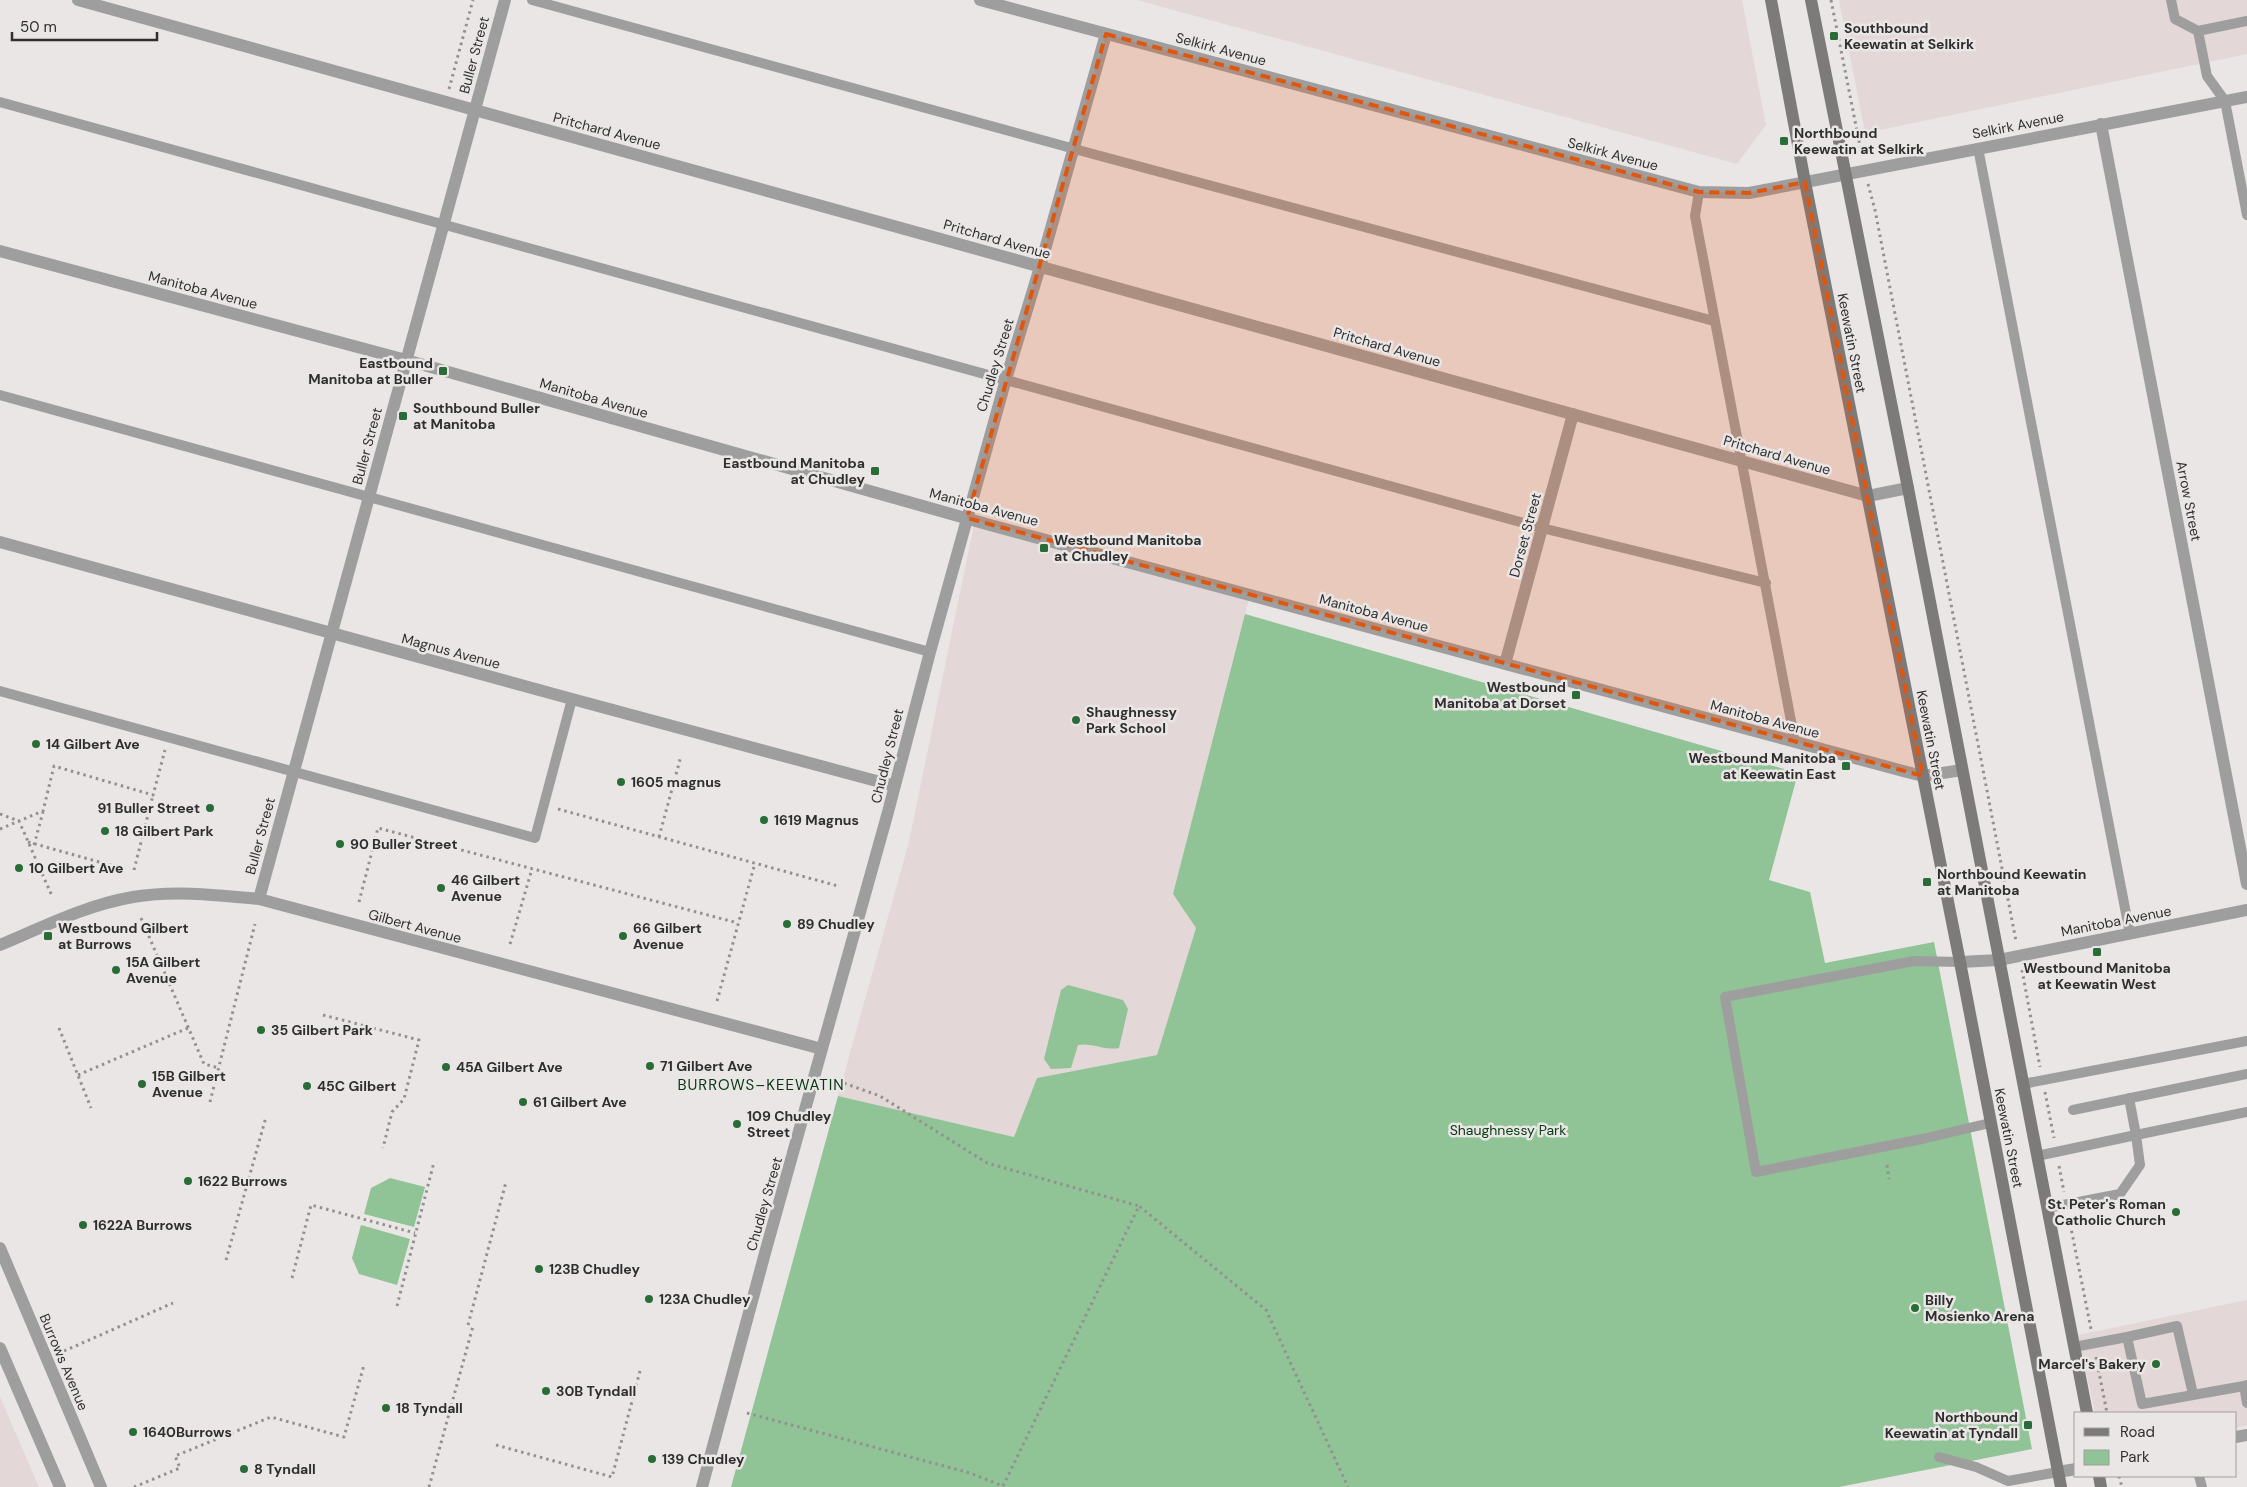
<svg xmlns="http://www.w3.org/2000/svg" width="2247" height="1487" viewBox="0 0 2247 1487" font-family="'DM Sans',sans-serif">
	<rect width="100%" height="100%" fill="#eae6e6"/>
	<!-- built -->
	<path fill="#e3d7d7" d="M1137,0H1742L1766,125L1737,164Z
		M1839,0H2247V54L1865,133Z
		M974,524L1249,599L1173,894L1196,928L1157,1055L1037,1078L1014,1137L838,1096L909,842Z
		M2247,1300V1425L2236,1428V1413H2095L2078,1335Z
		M0,1397L39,1487H0Z"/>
	<!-- green -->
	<path fill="#90c395" d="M1245,614L1798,773L1769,880L1810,892L1825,963L1934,942L2032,1449L1839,1487H731L838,1096L1014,1137L1037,1078L1157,1055L1196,928L1173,894Z
		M1068,985L1123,1000L1128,1009L1119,1048C1105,1051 1092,1042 1078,1045L1071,1068L1051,1069L1044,1059L1061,990Z
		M390,1178L425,1187L414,1227L364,1214L371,1188Z
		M361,1225L410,1239L397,1285L359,1274L352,1258Z"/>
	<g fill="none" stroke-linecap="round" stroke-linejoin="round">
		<!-- path -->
		<path stroke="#929090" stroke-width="3" stroke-dasharray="2.5 4" stroke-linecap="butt" d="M1831,0L1862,156
			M449,89L473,0
			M1868,184L1875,210L2016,941
			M558,809L838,886
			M0,814L19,821L52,896
			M0,829L43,811L54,766L153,795L165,750
			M659,837L681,756
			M28,842L128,870
			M34,845L43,812
			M134,870L153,795
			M359,902L378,828L738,923
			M141,918L204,1064L219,1068
			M510,944L532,869
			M2022,970L2040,1067
			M717,1001L755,863
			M323,1015L419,1040L404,1099L392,1112L383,1148
			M59,1028L91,1108
			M78,1075L188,1028
			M838,1081L880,1096L987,1163L1139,1206
			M2045,1092L2054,1138
			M210,1102L255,924
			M1887,1165L1889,1179
			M2059,1166L2064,1192
			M2069,1218L2091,1329
			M226,1260L266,1117
			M292,1278L311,1205L415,1233
			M397,1306L434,1162
			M468,1325L506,1182
			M64,1351L173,1303
			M2096,1357L2107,1413
			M747,1413L970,1473L1003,1486
			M496,1445L612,1477L640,1371
			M2119,1476L2122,1487
			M1003,1486L1139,1206L1266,1310L1348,1487
			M134,1487L180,1468L175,1456L271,1417L344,1437L364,1365
			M429,1487L473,1326"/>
		<!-- service -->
		<path stroke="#9f9e9e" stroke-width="10" d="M532,0L1093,154L1714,321
			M2171,0L2175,19L2198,31
			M2247,21L2198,31L2207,76L2225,101L2247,215
			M0,102L1542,528L1766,583
			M1978,148L2130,934
			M1699,192L1695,216L1795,742
			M0,395L930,652
			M0,691L535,838L572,699
			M1960,962L1914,961L1725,997L1756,1172L1922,1139L1990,1123
			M2023,1084L2247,1041
			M2129,1098L2136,1135L2247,1112
			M2073,1110L2247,1074
			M2037,1156L2136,1135L2140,1165L2120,1194L2047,1208
			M2127,1337L2177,1326L2193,1394
			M2074,1347L2127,1337L2142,1404L2244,1386
			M2247,1385L2244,1386L2247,1403
			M1939,1457L1976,1467L2008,1481L2058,1472
			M2199,1476L2202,1487"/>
		<!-- minor -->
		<path stroke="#9f9e9e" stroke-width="12" d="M78,0L1868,496L1908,488
			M2101,124L2247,884
			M0,251L406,360L990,525L1903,771L1923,776L1962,770
			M0,542L572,699L895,786
			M1505,664L1573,414
			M259,899L505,0
			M0,945C43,927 86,905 133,897C175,890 217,895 259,899L822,1049
			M1960,962L1999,960L2247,910
			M2236,1437L2247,1435
			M2058,1472L2076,1469
			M702,1487L765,1253L888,812L930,652L1006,379L1040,267L1106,34"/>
		<!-- tertiary -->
		<path stroke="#9f9e9e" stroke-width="12" d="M980,0L1699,192L1749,193L2247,97
			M0,1248L101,1487
			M0,1348L60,1487"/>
		<!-- secondary -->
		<path stroke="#7d7a7a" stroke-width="12" d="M1771,0L1805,182L1960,962L2061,1487
			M1811,0L1908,488L2087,1413
			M2099,1476L2101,1487"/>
	</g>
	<!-- marked area -->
	<path fill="#df570e" fill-opacity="0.2" stroke="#df570e" stroke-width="4" stroke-dasharray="10 6" stroke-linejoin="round" d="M1106,34L1699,192L1749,193L1805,182L1923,776L967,518Z"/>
	<!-- markers -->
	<g fill="#2a6c37" stroke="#eae6e6" stroke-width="2">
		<rect x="1829" y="31" width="10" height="10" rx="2.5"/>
		<rect x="1779" y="136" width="10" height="10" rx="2.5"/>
		<rect x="438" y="366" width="10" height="10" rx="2.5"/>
		<rect x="398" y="411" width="10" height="10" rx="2.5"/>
		<rect x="870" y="466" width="10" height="10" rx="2.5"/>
		<rect x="1039" y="543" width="10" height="10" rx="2.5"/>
		<rect x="1571" y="690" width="10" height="10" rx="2.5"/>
		<circle cx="1076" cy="720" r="5"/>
		<circle cx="36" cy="744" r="5"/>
		<rect x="1841" y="761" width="10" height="10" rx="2.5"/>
		<circle cx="621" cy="782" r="5"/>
		<circle cx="210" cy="808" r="5"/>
		<circle cx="764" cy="820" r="5"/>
		<circle cx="105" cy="831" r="5"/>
		<circle cx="340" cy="844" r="5"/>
		<circle cx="19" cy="868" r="5"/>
		<rect x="1922" y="877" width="10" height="10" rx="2.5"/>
		<circle cx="441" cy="888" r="5"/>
		<circle cx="787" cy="924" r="5"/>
		<rect x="43" y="931" width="10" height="10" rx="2.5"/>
		<circle cx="623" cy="936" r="5"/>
		<rect x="2092" y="947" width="10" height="10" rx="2.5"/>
		<circle cx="116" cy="970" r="5"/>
		<circle cx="261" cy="1030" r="5"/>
		<circle cx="650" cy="1066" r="5"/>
		<circle cx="446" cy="1067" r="5"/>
		<circle cx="142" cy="1084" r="5"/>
		<circle cx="307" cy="1086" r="5"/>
		<circle cx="523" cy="1102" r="5"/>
		<circle cx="737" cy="1124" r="5"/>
		<circle cx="188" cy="1181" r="5"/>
		<circle cx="2176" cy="1212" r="5"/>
		<circle cx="83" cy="1225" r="5"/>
		<circle cx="539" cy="1269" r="5"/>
		<circle cx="649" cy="1299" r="5"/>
		<circle cx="1915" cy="1308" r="5"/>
		<circle cx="2156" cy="1364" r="5"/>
		<circle cx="546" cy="1391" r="5"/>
		<circle cx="386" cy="1408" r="5"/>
		<rect x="2023" y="1420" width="10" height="10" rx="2.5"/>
		<circle cx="133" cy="1432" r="5"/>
		<circle cx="652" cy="1459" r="5"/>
		<circle cx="244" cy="1469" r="5"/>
	</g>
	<g text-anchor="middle" stroke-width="5" stroke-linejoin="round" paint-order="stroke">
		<!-- poi labels -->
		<g font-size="14" font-weight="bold" fill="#302f2f" stroke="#eae6e6" text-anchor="start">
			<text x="1844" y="33">Southbound<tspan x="1844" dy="16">Keewatin at Selkirk</tspan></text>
			<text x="1794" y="138">Northbound<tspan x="1794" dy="16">Keewatin at Selkirk</tspan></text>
			<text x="433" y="368" text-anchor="end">Eastbound<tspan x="433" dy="16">Manitoba at Buller</tspan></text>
			<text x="413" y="413">Southbound Buller<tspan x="413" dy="16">at Manitoba</tspan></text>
			<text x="865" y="468" text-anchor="end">Eastbound Manitoba<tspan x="865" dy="16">at Chudley</tspan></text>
			<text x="1054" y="545">Westbound Manitoba<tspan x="1054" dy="16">at Chudley</tspan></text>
			<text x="1566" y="692" text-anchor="end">Westbound<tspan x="1566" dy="16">Manitoba at Dorset</tspan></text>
			<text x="1086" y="717">Shaughnessy<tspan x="1086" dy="16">Park School</tspan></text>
			<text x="46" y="749">14 Gilbert Ave</text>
			<text x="1836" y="763" text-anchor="end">Westbound Manitoba<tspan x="1836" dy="16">at Keewatin East</tspan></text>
			<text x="631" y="787">1605 magnus</text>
			<text x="200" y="813" text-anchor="end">91 Buller Street</text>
			<text x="774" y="825">1619 Magnus</text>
			<text x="115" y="836">18 Gilbert Park</text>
			<text x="350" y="849">90 Buller Street</text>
			<text x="29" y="873">10 Gilbert Ave</text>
			<text x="1937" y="879">Northbound Keewatin<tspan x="1937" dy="16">at Manitoba</tspan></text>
			<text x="451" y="885">46 Gilbert<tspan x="451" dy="16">Avenue</tspan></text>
			<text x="797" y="929">89 Chudley</text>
			<text x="58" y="933">Westbound Gilbert<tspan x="58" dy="16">at Burrows</tspan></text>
			<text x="633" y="933">66 Gilbert<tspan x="633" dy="16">Avenue</tspan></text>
			<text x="126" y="967">15A Gilbert<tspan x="126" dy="16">Avenue</tspan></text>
			<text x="2097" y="973" text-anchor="middle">Westbound Manitoba<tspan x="2097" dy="16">at Keewatin West</tspan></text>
			<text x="271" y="1035">35 Gilbert Park</text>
			<text x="660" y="1071">71 Gilbert Ave</text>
			<text x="456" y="1072">45A Gilbert Ave</text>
			<text x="152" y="1081">15B Gilbert<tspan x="152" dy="16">Avenue</tspan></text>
			<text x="317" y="1091">45C Gilbert</text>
			<text x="533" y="1107">61 Gilbert Ave</text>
			<text x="747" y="1121">109 Chudley<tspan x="747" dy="16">Street</tspan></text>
			<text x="198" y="1186">1622 Burrows</text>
			<text x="2166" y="1209" text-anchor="end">St. Peter's Roman<tspan x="2166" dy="16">Catholic Church</tspan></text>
			<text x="93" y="1230">1622A Burrows</text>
			<text x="549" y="1274">123B Chudley</text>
			<text x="659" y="1304">123A Chudley</text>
			<text x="1925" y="1305">Billy<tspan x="1925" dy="16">Mosienko Arena</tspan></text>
			<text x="2146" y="1369" text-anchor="end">Marcel's Bakery</text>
			<text x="556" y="1396">30B Tyndall</text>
			<text x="396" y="1413">18 Tyndall</text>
			<text x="2018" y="1422" text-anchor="end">Northbound<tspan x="2018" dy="16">Keewatin at Tyndall</tspan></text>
			<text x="143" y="1437">1640Burrows</text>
			<text x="662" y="1464">139 Chudley</text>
			<text x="254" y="1474">8 Tyndall</text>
		</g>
		<!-- street labels -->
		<g font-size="14" fill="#302f2f" stroke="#eae6e6">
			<text transform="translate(1221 49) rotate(15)" y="5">Selkirk Avenue</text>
			<text transform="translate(474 55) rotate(-75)" y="5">Buller Street</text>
			<text transform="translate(2018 125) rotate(-11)" y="5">Selkirk Avenue</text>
			<text transform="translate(607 131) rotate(15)" y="5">Pritchard Avenue</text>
			<text transform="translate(1613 154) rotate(15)" y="5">Selkirk Avenue</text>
			<text transform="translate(997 239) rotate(16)" y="5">Pritchard Avenue</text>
			<text transform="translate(203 290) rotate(15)" y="5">Manitoba Avenue</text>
			<text transform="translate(1852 343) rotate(79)" y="5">Keewatin Street</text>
			<text transform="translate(1387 347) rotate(16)" y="5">Pritchard Avenue</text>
			<text transform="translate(995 365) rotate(-73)" y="5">Chudley Street</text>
			<text transform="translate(594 398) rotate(16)" y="5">Manitoba Avenue</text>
			<text transform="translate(367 446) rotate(-75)" y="5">Buller Street</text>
			<text transform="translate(1777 455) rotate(16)" y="5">Pritchard Avenue</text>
			<text transform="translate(2189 501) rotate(79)" y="5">Arrow Street</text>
			<text transform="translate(984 507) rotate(15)" y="5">Manitoba Avenue</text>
			<text transform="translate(1525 535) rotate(-75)" y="5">Dorset Street</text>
			<text transform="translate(1374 613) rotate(15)" y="5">Manitoba Avenue</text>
			<text transform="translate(451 651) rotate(15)" y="5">Magnus Avenue</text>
			<text transform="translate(1765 719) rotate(15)" y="5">Manitoba Avenue</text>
			<text transform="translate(1931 740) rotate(79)" y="5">Keewatin Street</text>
			<text transform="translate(887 756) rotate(-76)" y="5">Chudley Street</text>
			<text transform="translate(260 836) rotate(-75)" y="5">Buller Street</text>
			<text transform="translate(2116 921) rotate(-11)" y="5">Manitoba Avenue</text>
			<text transform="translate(415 926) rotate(15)" y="5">Gilbert Avenue</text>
			<text transform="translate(2009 1138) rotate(79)" y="5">Keewatin Street</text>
			<text transform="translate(764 1204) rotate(-74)" y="5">Chudley Street</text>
			<text transform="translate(64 1362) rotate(67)" y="5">Burrows Avenue</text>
		</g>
		<!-- park labels -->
		<g font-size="14" fill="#0a4018" stroke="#eae6e6">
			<text x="1508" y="1135">Shaughnessy Park</text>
		</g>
		<!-- neighbourhood labels -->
		<g font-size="15" letter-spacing="1" fill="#063713" stroke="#eae6e6">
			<text x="761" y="1090">BURROWS–KEEWATIN</text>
		</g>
	</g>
	<!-- legend -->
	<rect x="2074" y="1412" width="162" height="65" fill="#eae6e6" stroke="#a09d9d"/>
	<rect x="2084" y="1428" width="25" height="8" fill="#7d7a7a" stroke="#a09d9d"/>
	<text x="2120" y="1437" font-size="15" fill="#302f2f">Road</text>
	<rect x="2084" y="1450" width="25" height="15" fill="#90c395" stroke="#a09d9d"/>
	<text x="2120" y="1462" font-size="15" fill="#302f2f">Park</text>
	<!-- scale -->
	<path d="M12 32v8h145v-8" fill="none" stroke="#302f2f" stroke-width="2.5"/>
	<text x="20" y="32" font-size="15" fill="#302f2f" stroke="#eae6e6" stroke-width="4" paint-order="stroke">50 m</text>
</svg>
